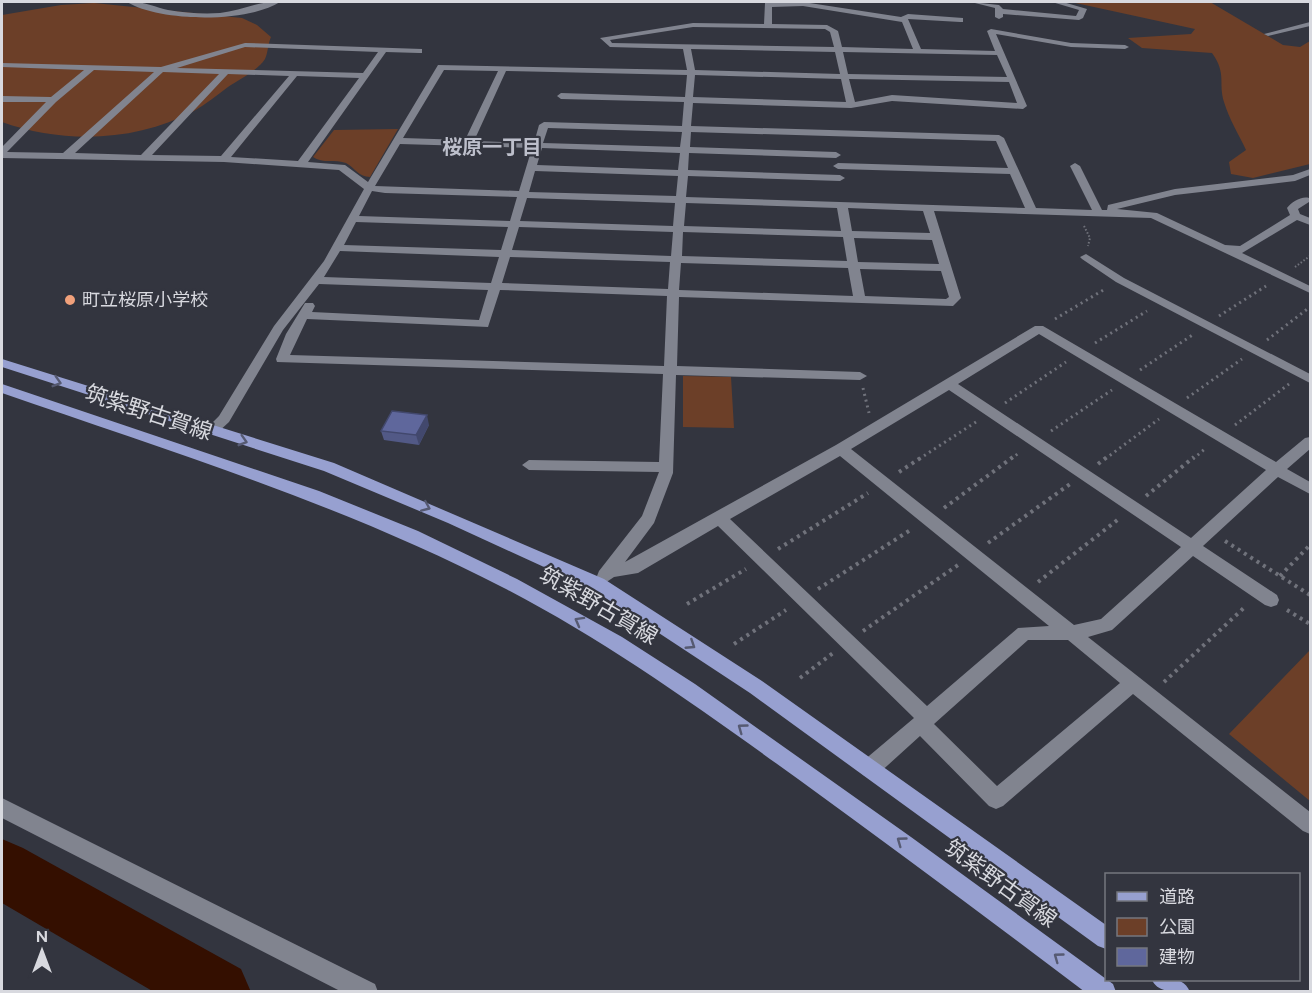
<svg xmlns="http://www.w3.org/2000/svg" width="1312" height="993" viewBox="0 0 1312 993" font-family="Figtree,'Noto Sans JP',sans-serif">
	<rect width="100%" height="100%" fill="#33353f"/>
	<!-- green -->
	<path fill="#6c3f28" d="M1071,2H1210L1283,45L1300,47L1310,41V164L1253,178L1231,174L1229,162L1246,150C1239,135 1229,119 1224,102C1218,82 1227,74 1212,53L1142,48L1128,38L1191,34L1195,29Z
		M94,3L242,18L257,25L271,37C268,43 268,53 265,59C258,70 239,80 228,87C217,95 206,104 194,111C136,142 63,144 2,122V15L61,5Z
		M398,129L370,177C359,177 355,168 346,163C336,159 322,164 313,157L334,130Z
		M683,376L731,377L734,428L683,427Z
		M1310,650V801L1229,734Z"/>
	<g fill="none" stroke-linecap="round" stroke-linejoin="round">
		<!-- river -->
		<path fill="#340f00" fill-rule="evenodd" d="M2,839L23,848L241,969L251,992H154L2,903Z"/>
		<!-- path-far2 -->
		<path stroke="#70727b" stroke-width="2" stroke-dasharray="1.5 2" stroke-linecap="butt" d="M1084,226L1090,238L1088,246
			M1295,267L1310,256"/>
		<!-- path-far1 -->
		<path stroke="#70727b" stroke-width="3" stroke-dasharray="2 4" stroke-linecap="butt" d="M1219,316L1266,286
			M1055,319L1105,289
			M1267,340L1310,307
			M1095,343L1147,311
			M1140,370L1194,334
			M863,388L869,413
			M1187,398L1242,359
			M1005,403L1066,362
			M1235,425L1289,384
			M1051,431L1112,390
			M919,459L976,422
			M1011,459L1020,452
			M1105,459L1159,419
			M1193,459L1206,448"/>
		<!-- path -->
		<path stroke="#70727b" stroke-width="4" stroke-dasharray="3 4.5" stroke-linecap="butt" d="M1098,464L1107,457
			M899,472L922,457
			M1146,496L1194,457
			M944,508L1013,457
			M1225,541L1310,595
			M988,543L1070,484
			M778,549L868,493
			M1280,576L1310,545
			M1038,582L1120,518
			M818,589L912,529
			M687,604L746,569
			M1287,610L1310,624
			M863,631L958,565
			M734,644L786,610
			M800,678L833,653
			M1164,682L1246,606"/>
		<!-- minor -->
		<path fill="#81848f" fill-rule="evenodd" d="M127,2C141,0 155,7 168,10C185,13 203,14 220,13C240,11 261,0 280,2C247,23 160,22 127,2Z
			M803,2L901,17L908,14L963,18V22H960L908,19L921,49L995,51L987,31L991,29L1071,43L1125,45L1129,47L1125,49L1071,47L996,34L1027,106L1023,109L892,101L851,108L693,103L691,126L999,135L1004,138L1036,208L1092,210L1070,166L1075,163L1080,166L1102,210H1107L1108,205L1175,189L1293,175L1310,169V175L1295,181L1175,195L1117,209L1157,213L1225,245L1240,246L1290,215L1287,208C1292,202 1301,196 1309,198V202L1298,209L1300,214L1310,218V225L1297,220L1242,253L1310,286V293L1151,218L934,211L961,298L953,306L679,297L677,366L860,372L867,376L860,380L676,375L673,473L654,523L625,562L836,445L1035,326H1043L1276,462L1305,438L1310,437V449L1287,469L1310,482V494L1278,477L1203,546L1277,595L1279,600L1277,605L1271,607L1265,605L1193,556L1112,630L1088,637L1310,812V834L1303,831L1133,694L1003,806L996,809L989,806L920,736L877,775L870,777L863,775L860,768L863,761L914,718L718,526L638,573L614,577L605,583L599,581L597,576L599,571L642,516L659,472L529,470L522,465L529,460L659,462L663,374L277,362L276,359L286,334L305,303H313L315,306L312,312L479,320L488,290L319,284L283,330L229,422L216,434H206L204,431L219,416L274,326L324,261L364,189L339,170L224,162L2,158V147L46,102H2V96L51,97L84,70L2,67V63L161,67L245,43L422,49V53H419L386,52L308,162L345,165L368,182L438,65L687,70L683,49L610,47L600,38L693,23L764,24L765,3ZM803,6L902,22L913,49L842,47L838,31L827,25L772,24V7ZM693,27L825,29L830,32L834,47L612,43L610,40ZM245,47L378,52L363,73L177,68ZM691,49L835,52L840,74L695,70ZM843,52L997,55L1007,77L848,74ZM94,70L154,72L63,153L7,152L56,102ZM444,70L498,71L465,140L403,138ZM506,71L687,75L685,97L561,93L557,96L561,99L684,102L682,126L544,122L539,125L534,143L474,141ZM163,72L219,74L141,155L75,153ZM228,74L289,76L221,156L152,155ZM695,75L841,79L846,102L693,97ZM297,76L359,78L298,161L231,157ZM849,79L1009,82L1017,103L892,95L855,102ZM548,128L682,132L680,147L543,143ZM691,132L996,141L1008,168L838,163L833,166L838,169L1010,174L1025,208L686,197L688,176L840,181L845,178L840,175L688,170L689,153L836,158L841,155L836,152L690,147ZM400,144L532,148L519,191L375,186ZM542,148L680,153L678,170L537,165ZM535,171L678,176L676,196L529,192ZM372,191L385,193L517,197L510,221L359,216ZM527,198L675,203L673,226L520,221ZM686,203L837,208L841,231L684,226ZM848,208L923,211L930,233L852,231ZM356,222L508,227L501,250L344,245ZM519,227L673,232L671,256L512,250ZM683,232L843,237L847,261L682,256ZM854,238L932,240L939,264L858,262ZM340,251L499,257L491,283L324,277ZM510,257L670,262L668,289L502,283ZM681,263L848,268L853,296L679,290ZM860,269L941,271L949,297L946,299L865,296ZM500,290L667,296L664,366L290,355L307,319L488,327ZM1039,334L1266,470L1191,538L958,384ZM949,390L1181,547L1101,619L1074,625L851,449ZM840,456L1049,626L1018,628L927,706L730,519ZM1028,640H1068L1120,683L997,786L934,724Z
			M971,2L999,5L1003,9L1076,16L1079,10L1052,2H1063L1087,9L1083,18L1079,20L1003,14V17L999,19L995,17V8Z
			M1310,22V26L1268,36L1264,34Z
			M1086,254L1124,278L1310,374V383L1116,282L1082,259L1080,257Z
			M2,798L375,984L378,992H342L2,818Z"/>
		<!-- major -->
		<path fill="#97a0d0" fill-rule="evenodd" d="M2,359L334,463L604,579L762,681L1106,925V949L1098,946L750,693L592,589L448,523L324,471L2,367Z
			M2,384L319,491L418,531L517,579L622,637L695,684L911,837L1113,984L1116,992H1085C990,920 894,849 798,779C702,710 608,642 504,588C344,505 172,452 2,393Z
			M1152,980C1167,978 1184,976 1190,992C1175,992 1158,993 1152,980Z"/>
	</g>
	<!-- wall -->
	<path fill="#525986" d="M429,425L419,445L384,440L381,431Z"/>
	<!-- shaded-wall -->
	<path fill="#42486d" d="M427,415L429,425L419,445L416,435Z"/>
	<!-- building -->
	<path fill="#5f679c" stroke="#42486d" stroke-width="1.5" d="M392,411L427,415L416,435L381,431Z"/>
	<!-- one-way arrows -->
	<defs><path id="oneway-chevron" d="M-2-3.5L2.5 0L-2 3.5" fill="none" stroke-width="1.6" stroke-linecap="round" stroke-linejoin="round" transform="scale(1.5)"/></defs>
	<g stroke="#565a72">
		<use href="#oneway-chevron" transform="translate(57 382) rotate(17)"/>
		<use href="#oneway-chevron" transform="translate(243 441) rotate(17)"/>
		<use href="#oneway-chevron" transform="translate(426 507) rotate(23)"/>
		<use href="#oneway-chevron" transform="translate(579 621) rotate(-151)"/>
		<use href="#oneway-chevron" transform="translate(691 645) rotate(33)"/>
		<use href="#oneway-chevron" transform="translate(742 728) rotate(-144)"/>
		<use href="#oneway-chevron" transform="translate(901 841) rotate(-144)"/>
		<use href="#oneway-chevron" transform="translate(1058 957) rotate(-144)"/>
	</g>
	<!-- markers -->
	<circle fill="#f1a17b" stroke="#33353f" stroke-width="2" cx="70" cy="300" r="6"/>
	<g text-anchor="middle" stroke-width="4.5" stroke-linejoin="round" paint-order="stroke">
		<!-- far-poi labels -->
		<g font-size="18" fill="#d8d9df" stroke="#33353f" text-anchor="start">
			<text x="82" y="306">町立桜原小学校</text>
		</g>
		<!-- far-neighbourhood labels -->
		<g font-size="20" font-weight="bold" fill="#bdbfcb" stroke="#33353f">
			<text x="492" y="154">桜原一丁目</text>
		</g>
		<!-- street labels -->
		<g font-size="22" fill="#d8d9df" stroke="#33353f">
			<text transform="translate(149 412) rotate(18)" y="8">筑紫野古賀線</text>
			<text transform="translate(599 605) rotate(30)" y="8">筑紫野古賀線</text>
			<text transform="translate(1001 883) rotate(36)" y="8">筑紫野古賀線</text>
		</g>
	</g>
	<!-- border -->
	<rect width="1312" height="993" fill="none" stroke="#d8d9df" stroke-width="6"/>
	<!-- legend -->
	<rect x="1105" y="873" width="195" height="108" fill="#33353f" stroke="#75777f" stroke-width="1.5"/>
	<rect x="1117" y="892" width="30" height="9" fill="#97a0d0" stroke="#75777f" stroke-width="1.5"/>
	<text x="1159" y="903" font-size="18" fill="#d8d9df">道路</text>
	<rect x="1117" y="918" width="30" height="18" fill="#6c3f28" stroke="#75777f" stroke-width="1.5"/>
	<text x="1159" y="933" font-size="18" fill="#d8d9df">公園</text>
	<rect x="1117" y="948" width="30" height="18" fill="#5f679c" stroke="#75777f" stroke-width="1.5"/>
	<text x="1159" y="963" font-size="18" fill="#d8d9df">建物</text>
	<!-- north arrow -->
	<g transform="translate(42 951)" stroke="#33353f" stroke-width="4.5" paint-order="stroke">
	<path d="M0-4.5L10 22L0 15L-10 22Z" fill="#d8d9df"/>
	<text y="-9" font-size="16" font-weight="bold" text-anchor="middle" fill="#d8d9df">N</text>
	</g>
</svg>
